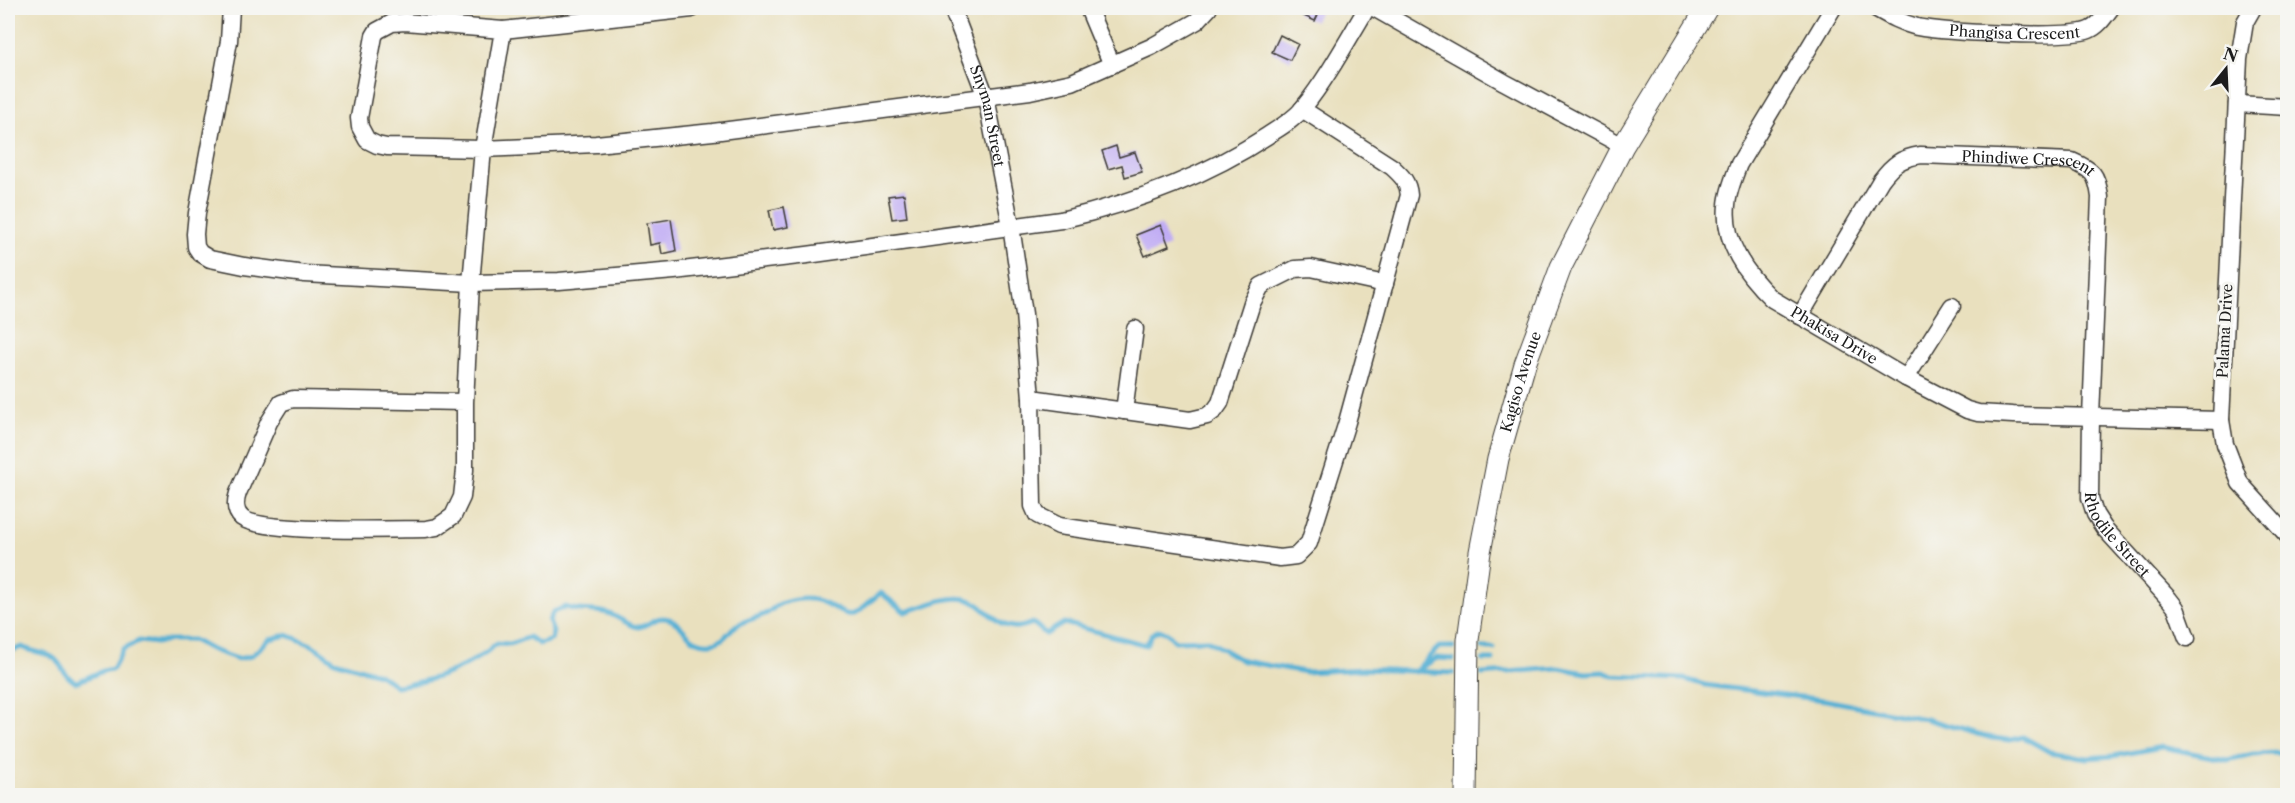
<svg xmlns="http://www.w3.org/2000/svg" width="2295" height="803" viewBox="0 0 2295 803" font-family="'Libre Caslon Text',serif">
	<rect width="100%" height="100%" fill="#f6f6f2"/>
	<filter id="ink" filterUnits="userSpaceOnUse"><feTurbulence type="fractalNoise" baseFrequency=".0167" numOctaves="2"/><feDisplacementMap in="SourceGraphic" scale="12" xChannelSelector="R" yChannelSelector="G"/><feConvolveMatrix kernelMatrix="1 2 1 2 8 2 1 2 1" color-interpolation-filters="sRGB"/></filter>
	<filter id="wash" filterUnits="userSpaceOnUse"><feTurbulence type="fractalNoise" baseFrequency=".008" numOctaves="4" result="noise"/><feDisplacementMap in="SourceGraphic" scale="24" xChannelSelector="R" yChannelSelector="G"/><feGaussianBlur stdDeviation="1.35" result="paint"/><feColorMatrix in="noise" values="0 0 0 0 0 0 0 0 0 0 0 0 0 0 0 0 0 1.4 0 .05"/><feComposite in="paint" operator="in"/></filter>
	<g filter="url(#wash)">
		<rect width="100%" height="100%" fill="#e9e0be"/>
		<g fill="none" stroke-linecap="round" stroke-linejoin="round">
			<!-- stream -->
			<path stroke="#56b0d4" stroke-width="5" d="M1483,648H1494
				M8,652L22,647C32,653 46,651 55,659C64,667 61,673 75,682C89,679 98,670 113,669L123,649L139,641L156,643L171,640H193L212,650L238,659L251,656L270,639L287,635L312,645L335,661L379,674L396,686C432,682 470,668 497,643L510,644L529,637L539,644L551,640L553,632L549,621L553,612L566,607C581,613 595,608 610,614C618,617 633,628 639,627C651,625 654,615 669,619C685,624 687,645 711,643C723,642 726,635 733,628C743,620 756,619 767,613C772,610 776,605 782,603C794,599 810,597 822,602C832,605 845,619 856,613C863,609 873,598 881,593L905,612C924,607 946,595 966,599C985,603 994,626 1014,627C1020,628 1028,625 1033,623L1046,634L1064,623L1146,645L1152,634L1159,630L1167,633L1175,641L1207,640L1243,661L1305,672L1365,669L1453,673
				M1483,660H1493
				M1422,667L1437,658L1453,659
				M1415,671L1439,647H1453
				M1482,674L1558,668L1586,673L1604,672L1613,676L1684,679L1705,685L1825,700L1926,719L1992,738L2010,740L2023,737L2050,752L2087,758L2113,756L2162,747L2227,760L2253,754L2278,753L2288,757"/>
		</g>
		<g id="blocks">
			<!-- building -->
			<path fill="#bda8f4" d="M1300,8H1321L1315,21L1297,13Z
				M1280,35L1298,44L1290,60L1272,52Z
				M1116,146L1119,157L1135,152L1142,172L1125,177L1122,165L1108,169L1102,151Z
				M904,194L907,217L892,219L888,196Z
				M784,207L788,227L773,230L769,210Z
				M671,219L676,251L662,254L660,243L650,245L647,223Z
				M1161,225L1169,246L1145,256L1136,235Z"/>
		</g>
	</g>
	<g filter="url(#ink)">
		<use href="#blocks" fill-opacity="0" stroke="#3b3934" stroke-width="1.5"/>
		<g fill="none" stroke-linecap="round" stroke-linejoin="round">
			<!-- minor casing -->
			<g stroke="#3b3934" stroke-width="19">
				<g id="minor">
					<path d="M231,8L229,41L197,213L195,234L196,247L200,253L210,259L244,266L305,274L471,283L559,281L674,271L807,255L1061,220C1133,203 1206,176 1267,136C1279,128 1295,119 1303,108C1328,77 1347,41 1367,8"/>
					<path id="s1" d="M952,8L986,97L1011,226L1024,314L1031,398L1033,506L1037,515L1059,526L1280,558L1296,556L1309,543L1347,422L1409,195C1408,182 1402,176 1392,167L1302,109"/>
					<path d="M1088,8L1112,65"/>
					<path d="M1374,8L1504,82L1623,146"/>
					<path id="s2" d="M1833,8L1739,164C1734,177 1728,191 1727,205C1723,243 1746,274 1772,299L1906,378L1967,410L1978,413L2013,415L2221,420"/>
					<path id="s3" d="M1875,8C1889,16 1901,23 1917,27C1943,32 2067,39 2089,30C2099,26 2105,16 2111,8"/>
					<path d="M2253,8L2245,22L2239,59L2221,420L2225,444L2240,483L2288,536"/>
					<path d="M503,30L692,9"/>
					<path d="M2237,104L2288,107"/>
					<path id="s4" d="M1800,316L1881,180C1893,164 1901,158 1921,155L2072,161C2093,170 2097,174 2100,197L2091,417L2090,498L2095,514L2104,528L2169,599L2176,608L2187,638"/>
					<path d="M1906,378L1952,306"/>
					<path d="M1031,398L1190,420L1207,416L1215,410L1220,403L1252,303L1261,286L1295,269L1311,268L1385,284"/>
					<path d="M465,402L293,399L281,403L269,422L238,493C235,502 234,511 242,518C263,534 393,529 426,529L437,527L453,516L462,497L465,470V402L471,283L483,149L503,30L405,22L392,23L377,31L374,36L359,118L360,127L367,140L377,145L387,147L483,149L596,144L713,132L1030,91L1072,82L1151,47L1197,21L1209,8"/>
					<path d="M1124,411L1135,329"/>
				</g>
			</g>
			<!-- tertiary casing -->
			<g stroke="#3b3934" stroke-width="23">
				<g id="tertiary">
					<path id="s5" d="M1466,796L1468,640L1480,552L1498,459L1525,364L1561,267L1623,146L1707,8"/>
				</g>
			</g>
			<!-- minor -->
			<use href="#minor" stroke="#fff" stroke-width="16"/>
			<!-- tertiary -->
			<use href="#tertiary" stroke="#fff" stroke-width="21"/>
		</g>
	</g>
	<g text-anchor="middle" stroke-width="6" stroke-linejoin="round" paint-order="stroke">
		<!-- street labels -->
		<g font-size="15" fill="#1c1c1c" stroke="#f6f6f2">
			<text dy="5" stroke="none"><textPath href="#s3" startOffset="144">Phangisa Crescent</textPath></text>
			<text dy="5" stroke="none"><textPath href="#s1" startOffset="114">Snyman Street</textPath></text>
			<text dy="5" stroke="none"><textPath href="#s4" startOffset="315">Phindiwe Crescent</textPath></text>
			<text transform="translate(2225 331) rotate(-87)" y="5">Palama Drive</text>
			<text dy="5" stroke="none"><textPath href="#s2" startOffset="405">Phakisa Drive</textPath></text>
			<text dy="5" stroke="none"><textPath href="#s5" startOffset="420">Kagiso Avenue</textPath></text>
			<text dy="5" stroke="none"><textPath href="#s4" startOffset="754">Rhodile Street</textPath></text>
		</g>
	</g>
	<!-- margin -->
	<rect width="2295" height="803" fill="none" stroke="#f6f6f2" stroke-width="30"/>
	<!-- north arrow -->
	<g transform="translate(2226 69) rotate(18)" stroke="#f6f6f2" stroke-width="4.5" paint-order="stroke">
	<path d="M0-4.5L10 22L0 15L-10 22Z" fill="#1c1c1c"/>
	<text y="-9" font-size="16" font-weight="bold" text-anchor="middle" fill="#1c1c1c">N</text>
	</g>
</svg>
